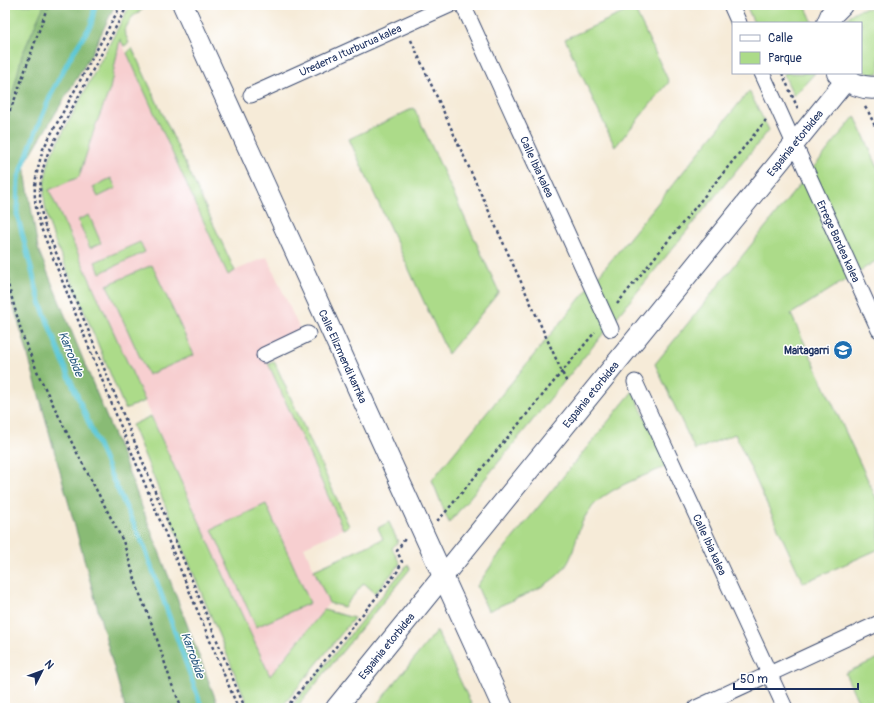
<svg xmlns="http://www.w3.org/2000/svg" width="884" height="713" viewBox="0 0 884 713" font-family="Pangolin,sans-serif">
	<rect width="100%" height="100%" fill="#fff"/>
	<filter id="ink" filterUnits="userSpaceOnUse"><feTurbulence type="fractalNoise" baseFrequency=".025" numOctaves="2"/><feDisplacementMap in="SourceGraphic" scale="8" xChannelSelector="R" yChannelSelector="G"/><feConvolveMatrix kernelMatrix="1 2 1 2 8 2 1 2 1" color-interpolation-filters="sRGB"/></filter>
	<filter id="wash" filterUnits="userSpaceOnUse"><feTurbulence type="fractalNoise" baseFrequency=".012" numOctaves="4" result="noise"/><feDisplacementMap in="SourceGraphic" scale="16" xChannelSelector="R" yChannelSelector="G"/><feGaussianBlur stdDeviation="0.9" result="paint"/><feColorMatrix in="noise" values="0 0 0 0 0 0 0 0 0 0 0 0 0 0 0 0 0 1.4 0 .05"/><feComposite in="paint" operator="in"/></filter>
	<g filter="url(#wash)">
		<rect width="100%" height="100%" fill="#f6ebd8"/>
		<!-- built -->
		<path fill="#f7cfd0" d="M120,39L227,274L267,257L300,330L261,348L343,529L304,547L329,603L270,676L49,190L79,177L95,127L110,89Z"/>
		<!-- green -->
		<path fill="#acdb89" stroke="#648574" d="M5,5H70L5,123Z
			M130,5H149L132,17L124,31L129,43L124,46L120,39L110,89L95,127L79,177L49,190L145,401L125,409L54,239C43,206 40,190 51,155Z
			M746,5H805L813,23H754Z
			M634,8L669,82L615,147L565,39Z
			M874,8L879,10V73L873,74L861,71V23H844C852,11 859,8 874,8Z
			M132,48L235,271L228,275L127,53Z
			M783,73H815L794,96Z
			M749,91L769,130L449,523L432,480Z
			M414,108L499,292L448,354L349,139Z
			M855,116L879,170V259L791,314L879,504V549L803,583L735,434L695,450L655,364Z
			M111,178L116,188L98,197L93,187Z
			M89,215L101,243L90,248L78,220Z
			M140,242L145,252L100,273L95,262Z
			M152,265L194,355L148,375L107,285Z
			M274,361L349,526L343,529L268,363Z
			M633,391L667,466C636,480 594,491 581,525C573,544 575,559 558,575C541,591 509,601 488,611L477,586L495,560Z
			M151,416L270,676L324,610L354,618L281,708H249L132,425Z
			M266,504L310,603L256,627L212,529Z
			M389,522L398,542L392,548L400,564L375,593L364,583L344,607L329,603L314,570L383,539L378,528Z
			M408,564L410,569L296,708H290Z
			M437,631L473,708H374L435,633Z
			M879,658V708H861L845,673Z"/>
		<!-- forest -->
		<path fill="#89bb75" stroke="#52756a" d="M44,5H115L91,55L24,165L38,249L124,460L219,708H125L23,337L5,279V125L22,55Z"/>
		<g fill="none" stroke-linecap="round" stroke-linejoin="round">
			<!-- stream -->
			<path stroke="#5cc7d6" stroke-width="5" d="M95,5L91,25L71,56L53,90L34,136L18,179L17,214L40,302L65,367L110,473L144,546L202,708"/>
		</g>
	</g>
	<g filter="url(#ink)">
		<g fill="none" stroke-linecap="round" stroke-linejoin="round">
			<!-- pedestrian casing -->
			<g stroke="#3c4b70" stroke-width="17">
				<g id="pedestrian">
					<path id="s1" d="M463,5L611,329"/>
					<path d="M731,5L739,23"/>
					<path d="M762,73L791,137"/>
					<path id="s2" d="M251,95L450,5"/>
					<path id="s3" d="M798,152L879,330"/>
					<path d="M264,355L308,334"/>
					<path id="s4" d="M635,382L785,708"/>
					<path d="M696,708L879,623"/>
				</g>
			</g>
			<!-- minor casing -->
			<g stroke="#3c4b70" stroke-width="22">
				<g id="minor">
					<path id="s5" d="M183,5L503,708"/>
					<path id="s6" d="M336,708L846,80"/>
				</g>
			</g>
			<!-- tertiary casing -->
			<g stroke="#3c4b70" stroke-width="24">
				<path id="tertiary" d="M828,23L832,14L841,5
					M838,73C849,83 864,90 879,87"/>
			</g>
			<!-- path -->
			<path stroke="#3c4b70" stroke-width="2.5" stroke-dasharray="3 3" stroke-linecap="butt" d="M121,5L43,149C34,181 31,195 41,228L119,422L238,708
				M127,5L124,12L48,153C39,177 37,202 45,226L245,708
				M411,40L567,383
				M782,73L799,111
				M865,107L869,113L879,135
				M5,122L16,96L48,5
				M5,274L23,337L40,378L74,447L123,541L139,592L153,627L172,685L182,708
				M617,304L766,120
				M437,521L444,514L595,332
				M286,708L397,572L402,562L397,551L406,537"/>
			<!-- pedestrian -->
			<use href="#pedestrian" stroke="#fff" stroke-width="15"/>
			<!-- minor -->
			<use href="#minor" stroke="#fff" stroke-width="20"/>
			<!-- tertiary -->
			<use href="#tertiary" stroke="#fff" stroke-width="22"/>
		</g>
	</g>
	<!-- icons -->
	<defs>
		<g id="school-disc" transform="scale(1)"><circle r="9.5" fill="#1f6fb2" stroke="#fff"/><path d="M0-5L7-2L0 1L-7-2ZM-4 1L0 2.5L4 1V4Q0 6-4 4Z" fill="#fff"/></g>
	</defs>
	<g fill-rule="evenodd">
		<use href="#school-disc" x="843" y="350"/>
	</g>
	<g text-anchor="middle" stroke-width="3" stroke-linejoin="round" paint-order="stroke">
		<!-- street labels -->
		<g font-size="11" fill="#1b2f5e" stroke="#fff">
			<text dy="4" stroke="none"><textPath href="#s2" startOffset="109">Urederra Iturburua kalea</textPath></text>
			<text dy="4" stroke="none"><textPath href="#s6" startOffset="728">Espainia etorbidea</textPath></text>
			<text dy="4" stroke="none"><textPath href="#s1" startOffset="178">Calle Ibia kalea</textPath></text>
			<text dy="4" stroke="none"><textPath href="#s3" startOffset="98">Errege Bardea kalea</textPath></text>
			<text dy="4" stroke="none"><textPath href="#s5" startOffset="386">Calle Elizmendi karrika</textPath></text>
			<text dy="4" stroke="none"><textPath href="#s6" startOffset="404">Espainia etorbidea</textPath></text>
			<text dy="4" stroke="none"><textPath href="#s4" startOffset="179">Calle Ibia kalea</textPath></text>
			<text dy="4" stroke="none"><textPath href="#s6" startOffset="80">Espainia etorbidea</textPath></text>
		</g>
		<!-- poi labels -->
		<g font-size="11" font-weight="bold" fill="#1b2f5e" stroke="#fff" text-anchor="end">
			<text x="829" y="354">Maitagarri</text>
		</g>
		<!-- water labels -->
		<g font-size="12" font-style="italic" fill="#2e5d82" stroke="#fff">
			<text transform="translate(71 354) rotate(68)" y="4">Karrobide</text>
			<text transform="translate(193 655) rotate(70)" y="4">Karrobide</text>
		</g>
	</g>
	<!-- margin -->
	<rect width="884" height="713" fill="none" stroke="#fff" stroke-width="20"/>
	<!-- legend -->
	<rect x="732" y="22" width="130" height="52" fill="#ffffff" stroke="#a4acbf"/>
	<rect x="740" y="35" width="20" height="6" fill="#ffffff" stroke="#a4acbf"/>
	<text x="768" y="42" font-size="12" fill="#1b2f5e">Calle</text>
	<rect x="740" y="52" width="20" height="12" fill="#acdb89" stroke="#a4acbf"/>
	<text x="768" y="62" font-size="12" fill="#1b2f5e">Parque</text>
	<!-- north arrow -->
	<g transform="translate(42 671) rotate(48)" stroke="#ffffff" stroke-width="3" paint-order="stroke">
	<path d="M0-3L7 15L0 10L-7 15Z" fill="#1b2f5e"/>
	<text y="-6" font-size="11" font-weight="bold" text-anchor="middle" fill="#1b2f5e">N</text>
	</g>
	<!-- scale -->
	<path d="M734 683v6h124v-6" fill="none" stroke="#1b2f5e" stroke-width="2"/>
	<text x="740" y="683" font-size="12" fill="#1b2f5e" stroke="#ffffff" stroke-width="3" paint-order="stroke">50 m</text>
</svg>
